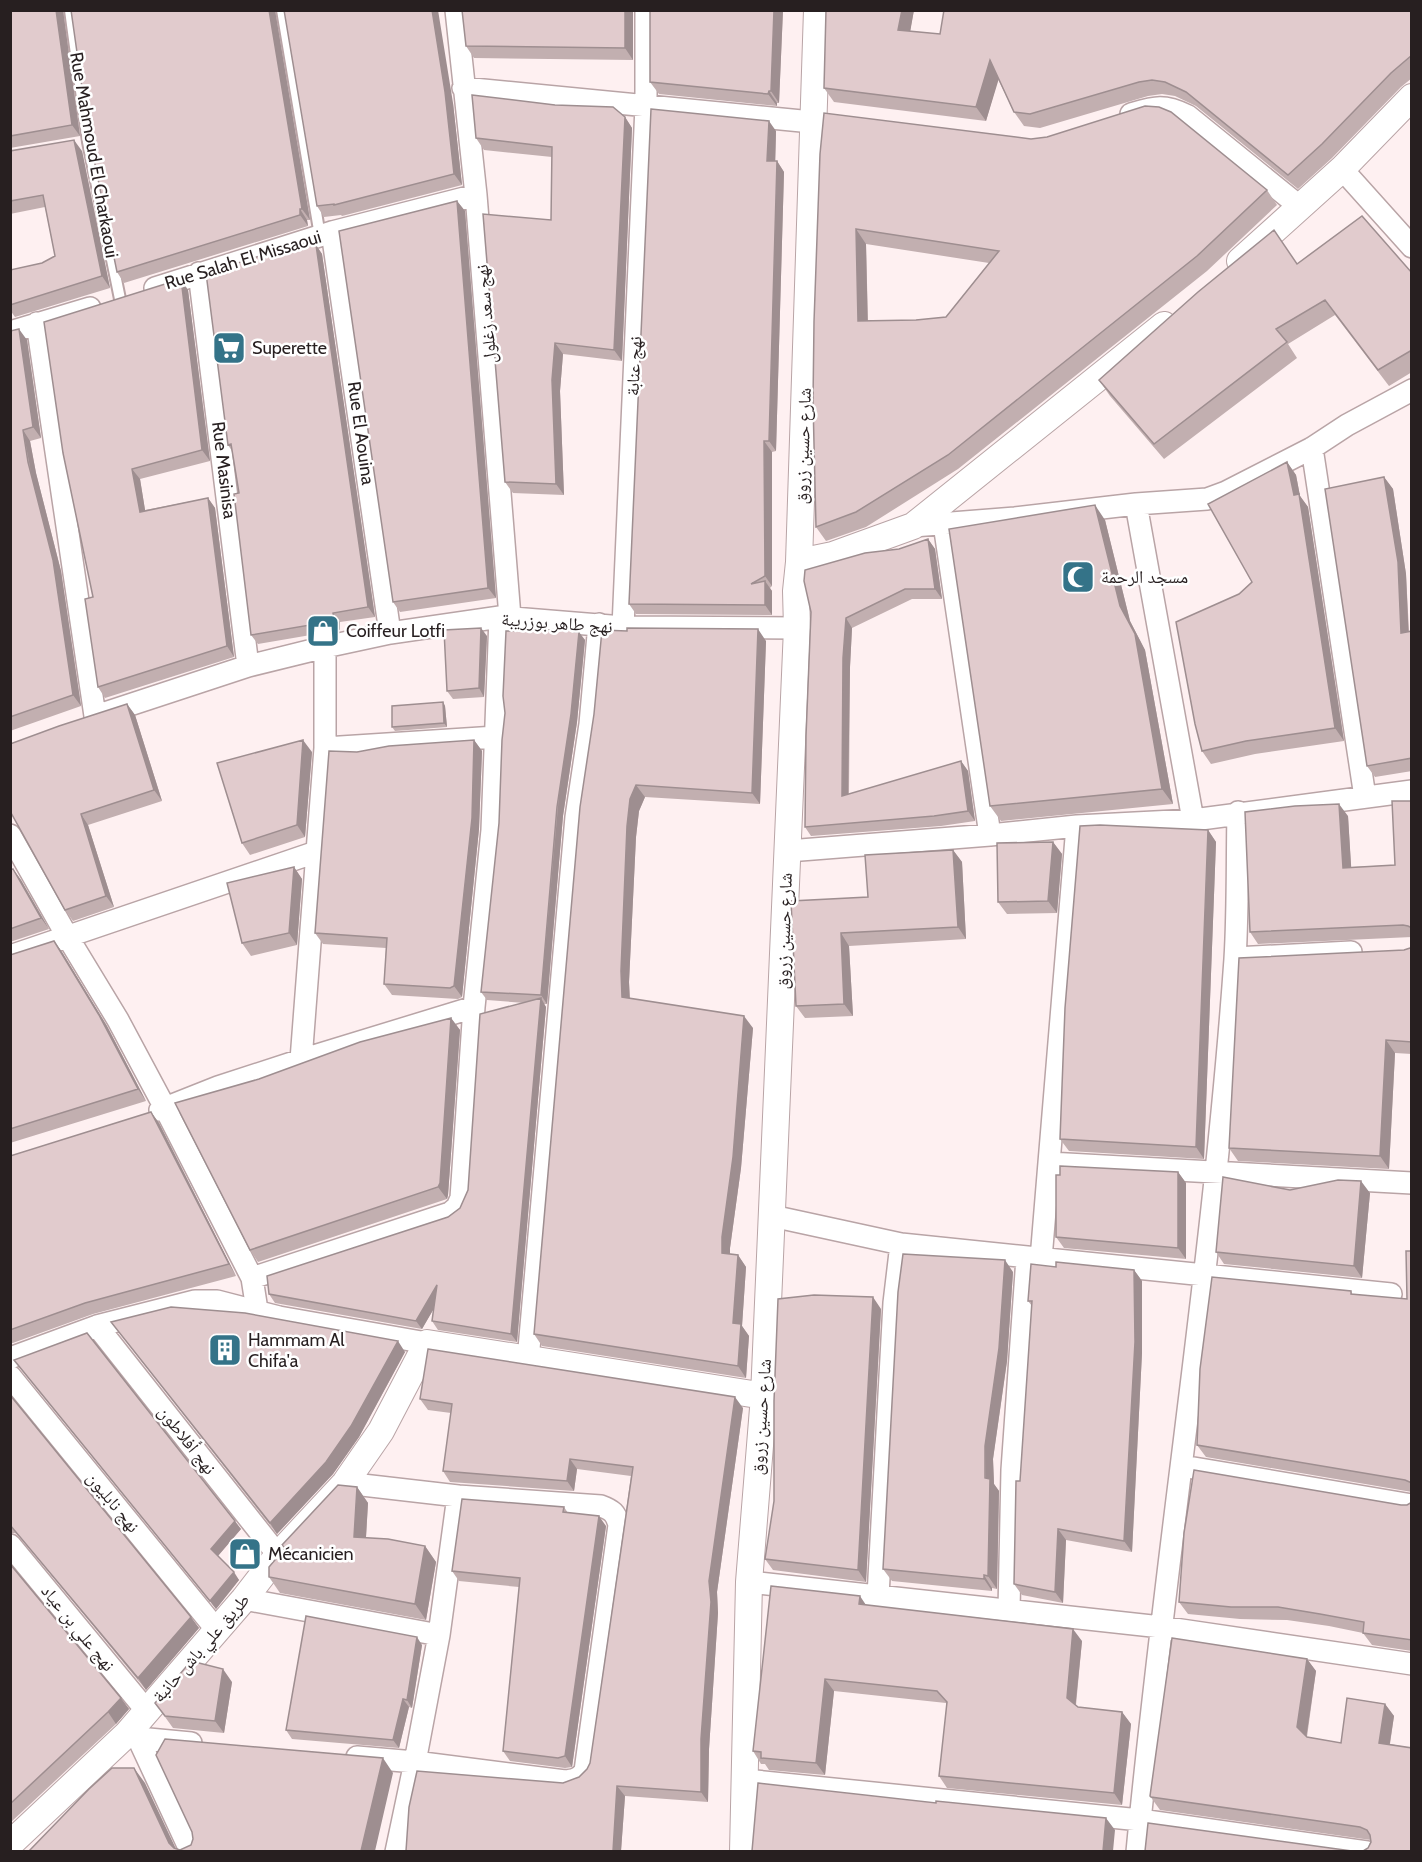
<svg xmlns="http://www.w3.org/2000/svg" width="1422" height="1862" viewBox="0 0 1422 1862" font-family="Cabin,'Noto Naskh Arabic',sans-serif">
	<rect width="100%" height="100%" fill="#fef0f1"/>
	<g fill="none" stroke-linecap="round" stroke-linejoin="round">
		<!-- service casing -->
		<g stroke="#b9a4a6" stroke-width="14">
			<path id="service" d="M70,10L88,142L120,299
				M282,10L320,236"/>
		</g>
		<!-- minor casing -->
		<g stroke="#b9a4a6" stroke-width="24">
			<path id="minor" d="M456,10L476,195L510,617
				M463,88L812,122
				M1131,114C1155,107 1164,104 1188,116L1299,206
				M1342,169L1412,247
				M332,232L390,633
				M199,273L248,666
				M155,288L332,232L476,195
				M37,323L95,716
				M10,332L90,308
				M1312,448L1365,797
				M1136,504L1193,820
				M944,524L990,835
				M913,526L1015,518L1136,504L1207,499L1226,492L1312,448L1347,425L1412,390
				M623,627L646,106V10
				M102,714L248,666L325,647L390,633L500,617L623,627L797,628
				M325,748L496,737
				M10,835L67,936L118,1020L165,1108L252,1278L257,1310
				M788,851L990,835L1077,826L1193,820L1412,791
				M10,956L316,852
				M1235,958L1351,952
				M301,1060L325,748V647
				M160,1110L218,1087L301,1060L474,1007
				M1049,1163L1412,1183
				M772,1216L901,1244
				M1041,1259L1077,826
				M252,1278L450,1213L457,1207L461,1198L474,1007L492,830L500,617
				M97,1326L278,1555
				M10,1358L97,1326L195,1301H217L279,1317L427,1343
				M528,1360L576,817L590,724L599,624
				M10,1376L216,1629
				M1182,1466L1412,1505
				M345,1483L458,1496L601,1506C612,1510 616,1513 619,1525L585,1771C579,1779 574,1780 565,1781L415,1762L357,1757
				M10,1545L146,1710
				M749,1582L1161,1627L1412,1664
				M878,1596L894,1303L901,1244L1391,1294
				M244,1599L439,1635
				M1009,1610L1012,1470L1027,1258
				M127,1734L138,1738L191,1743
				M138,1738L191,1852
				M745,1780L1140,1820L1367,1852
				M396,1852L415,1762L439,1635L458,1496
				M1137,1852C1165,1554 1214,1258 1235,959C1238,911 1237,861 1238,812"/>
		</g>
		<!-- tertiary casing -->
		<g stroke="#b9a4a6" stroke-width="28">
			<path id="tertiary" d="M1240,261L1342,169L1412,97
				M799,562L833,555L913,526L1164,325
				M10,1844L127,1734L244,1599L278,1555L345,1483L381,1431L427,1343L764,1396
				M743,1852L749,1582L764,1396L797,628L796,591L799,562L817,10"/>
		</g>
		<!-- service -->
		<use href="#service" stroke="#fff" stroke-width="10"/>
		<!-- minor -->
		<use href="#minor" stroke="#fff" stroke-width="21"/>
		<!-- tertiary -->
		<use href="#tertiary" stroke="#fff" stroke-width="26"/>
	</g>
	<!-- wall -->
	<path fill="#c2afb0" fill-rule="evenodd" d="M10,10H63L80,136L10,148Z
		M275,10L310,220H307L308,226L124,283L117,272Z
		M462,10H633V60L474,58L466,46Z
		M783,10L779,103H777V106L659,94L650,82Z
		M914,10L910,31L940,34L1412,10V78L1401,87L1332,158L1298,189L1196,106L1175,96L1162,94L1148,96L1040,128L1024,126L1014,112L998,79L986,121L834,102L824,88Z
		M453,103L462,185L342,216L341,215L324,217L317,206Z
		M625,117L632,128L622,361L563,354L560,391L564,495L513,493L505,482L551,220L552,157L484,150L476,138Z
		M776,131L775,161H777L784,172L776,451L772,452V586L770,588L772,591V615L636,614L629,604Z
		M10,151H82L110,288L15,317L10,310V270L42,263L55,256L45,207L10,214Z
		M820,154L1267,190L1277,205L1207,271L958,469L866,527L826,541L816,527ZM866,244L989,263L946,317L916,320L868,321Z
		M457,201L465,211L496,598L400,612L393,602Z
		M316,245L322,254L375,617L340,622V630L258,644L251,635L239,493L232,451L228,445L307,246Z
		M1297,264L1412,273V372L1389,386L1335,315L1288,344L1297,358L1164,459L1110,396L1099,380Z
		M188,290L210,461L140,479L145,510L208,498L215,508L234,657L105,698L98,687L93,597L63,453Z
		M10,331L27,340L41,438L30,441L36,473L61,571L81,706L10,731Z
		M1287,462L1296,475L1300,496L1308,507L1344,741L1255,754L1211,764L1202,751L1239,594L1252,582Z
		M1384,477L1393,489L1406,574L1409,631H1412V771L1375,777L1367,766Z
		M1105,520L1130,621L1145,650L1173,804L1001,821L990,806Z
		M928,539L935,549L942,599H912L852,628L850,667L849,794L961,761L968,771L975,821L941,826L811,836L805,827L811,612L899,549Z
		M574,629L585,640L577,722L563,816L547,1004H544L546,1007L517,1342L438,1330L432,1321L434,1308L422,1329L275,1303L269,1294L448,1217L460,1208L468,1190L525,1003L487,1000L481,992Z
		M627,631L766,641L760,804L645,797L639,811L636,837L629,982L630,998L753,1028L741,1168L730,1248V1254L738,1255L746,1267L742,1326L749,1336L746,1378L542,1346L534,1334Z
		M487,636L484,697L453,699L447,691Z
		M443,702L445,706L447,727L395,731L392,727Z
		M127,704L135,715L162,801L88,825L114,907L73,921L65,910L10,811Z
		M474,740L482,751L479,829L462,997L458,999L392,995L384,984L386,948L323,944L315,933L357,752Z
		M312,752L305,837L250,855L242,843Z
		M1412,801V937L1258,944L1250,932L1348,816L1351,867L1395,865Z
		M1208,830L1216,842L1204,1159L1069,1151L1060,1139Z
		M1053,842L1062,854L1057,913L1007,914L998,902Z
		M953,850L962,862L966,939L849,946L853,1016L805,1018L796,1006L791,901L868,897Z
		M294,867L302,879L297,945L251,956L242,943Z
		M13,869L21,880L49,929L10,942V870Z
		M54,941L62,952L107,1026L146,1101L10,1143V955Z
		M1412,946V1054L1395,1053L1389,1169L1238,1161L1229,1148L1404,950L1410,948Z
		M451,1018L460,1030L448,1195L447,1199L258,1262L250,1250L259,1079Z
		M151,1112L159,1123L236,1276L93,1314L10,1344V1156Z
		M1178,1172L1186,1183V1259L1064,1248L1056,1237L1060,1175Z
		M1290,1190L1370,1193L1362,1278L1224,1264L1216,1252Z
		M1412,1251V1492L1206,1457L1197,1445L1351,1291L1353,1295L1407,1299Z
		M1056,1267L1134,1270L1142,1281V1353L1132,1552L1066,1540L1063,1603L1022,1595L1014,1584L1032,1306L1028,1301Z
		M1013,1272L1007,1361L993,1459L994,1484L999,1491L997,1589L992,1588V1591L892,1581L883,1569Z
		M881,1309L866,1582L773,1570L765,1559Z
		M111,1322L405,1352L359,1437L333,1474L277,1534Z
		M14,1360L241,1529L218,1556L239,1580L216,1609Z
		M10,1395L199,1628L146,1690L20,1537L15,1533H10Z
		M420,1399L743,1408L717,1592L718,1613L709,1749L708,1802L625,1796L621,1851H406L563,1783L579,1777L587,1769L590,1763L631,1476L577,1469L574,1491L450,1482L443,1471L451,1413L428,1410Z
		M357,1487L368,1503L366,1538L425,1546L436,1562L426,1620L280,1593L269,1577L285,1548L282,1545Z
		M1412,1502V1651L1372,1645L1363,1633L1329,1626L1287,1620L1240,1619L1188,1614L1179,1602L1401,1505H1407Z
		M564,1507L568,1513L606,1526L572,1767L565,1768L510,1761L503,1751L519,1587L459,1581L452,1571Z
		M10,1564L129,1709L116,1724L10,1823Z
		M866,1605L1082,1641L1076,1705L1078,1707L1122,1712L1131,1724L1122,1805L947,1788L939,1776L947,1705L946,1703L834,1691L825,1775L769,1770L765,1764H761L753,1751Z
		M1172,1638L1307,1659L1316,1671L1307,1737L1341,1743L1347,1698L1385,1704L1394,1716L1390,1744L1412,1748V1851H1363L1368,1848L1371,1840L1160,1810L1150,1796Z
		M422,1645L412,1708L409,1707L399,1748L292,1739L286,1730Z
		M232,1682L224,1733L173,1728L155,1703Z"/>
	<!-- shaded-wall -->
	<path fill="#9e8e90" d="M56,10H63L80,136L72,125Z
		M269,10H275L310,220L302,209Z
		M432,10H438L453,103L462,185L454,174Z
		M625,10H633V60L625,48Z
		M774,10H783L779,103L771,91Z
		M902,10H914L908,44L898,30Z
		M990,60L1000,75L986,121L976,107Z
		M769,91L777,103V106L768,94Z
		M625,117L632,128L622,361L614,350Z
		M769,121L776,131L775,172L767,161Z
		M74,140L82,151L110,288L102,276Z
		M777,161L784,172L776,451L769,441Z
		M457,201L465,211L496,598L488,588Z
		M300,209L307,220L308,226L300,215Z
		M856,229L866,244L868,336L858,321Z
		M316,245L322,254L375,617L368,607Z
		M181,279L188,290L210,461L202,450Z
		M19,329L27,340L41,438L33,427Z
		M555,343L563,354L560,391L564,495L556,484L552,380Z
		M23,430L30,441L36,473L61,571L81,706L73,695Z
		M764,441L772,452V586L765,576Z
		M1287,462L1296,475L1300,496L1308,507L1344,741L1335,728Z
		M132,469L140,479L147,522L140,512Z
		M1384,477L1393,489L1406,574L1409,644L1401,633Z
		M208,498L215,508L234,657L227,646Z
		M1095,505L1105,520L1130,621L1145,650L1173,804L1162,789L1120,606Z
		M928,539L935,549L942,599L935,589Z
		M765,581L772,591V615L765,605Z
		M333,613L340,622V630L334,621Z
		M846,618L852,628L850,667L848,805L842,796L843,658Z
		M481,628L487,636L484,697L479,688Z
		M574,629L578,635L579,632L585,640L577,722L563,816L547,1004L541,995Z
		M758,629L766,641L760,804L752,793Z
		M443,702L445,706L447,727L444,723Z
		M127,704L135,715L162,801L154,790Z
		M303,740L312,752L305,837L297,825Z
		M474,740L482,751L479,829L462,997L454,986Z
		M961,761L968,771L975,821L968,811Z
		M636,785L645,797L639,811L636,837L629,982L630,1008L622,997L621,971L627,826L630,799Z
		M1339,804L1348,816L1352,880L1343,868Z
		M81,814L88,825L114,907L106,896Z
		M1208,830L1216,842L1204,1159L1196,1147Z
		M1053,842L1062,854L1057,913L1048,901Z
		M953,850L962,862L966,939L958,927Z
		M294,867L302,879L297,945L289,933Z
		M13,869L21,880L49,929L41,918Z
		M841,933L849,946L853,1016L844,1004Z
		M54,941L62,952L107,1026L146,1101L138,1089Z
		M541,998L546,1007L517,1342L511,1334Z
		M744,1016L753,1028L741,1168L730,1248V1265L722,1253V1237Z
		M451,1018L460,1030L448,1195L447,1199L438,1187Z
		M1386,1040L1395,1053L1389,1169L1380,1156Z
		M151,1112L159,1123L236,1276L229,1264Z
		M1178,1172L1186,1183V1259L1178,1248Z
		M1361,1181L1370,1193L1362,1278L1354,1266Z
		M738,1255L746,1267L742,1326L749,1336L746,1378L738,1366L733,1323Z
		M1005,1260L1013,1272L1007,1361L993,1459L994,1484L999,1491L997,1589L988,1576L985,1446Z
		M1134,1270L1142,1281V1353L1132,1552L1124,1541Z
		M437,1285L443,1293L422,1329L416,1321Z
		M873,1297L881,1309L866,1582L858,1570Z
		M398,1341L405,1352L359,1437L333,1474L277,1534L270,1523Z
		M735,1397L743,1408L717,1592L718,1613L709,1749L708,1802L701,1792V1739L709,1581Z
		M570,1459L577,1469L574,1491L567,1481Z
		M357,1487L368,1503L365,1553L354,1537Z
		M599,1516L606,1526L572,1767L565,1756Z
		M235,1521L241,1529L217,1557L211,1549Z
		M1058,1529L1066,1540L1063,1603L1055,1592Z
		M425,1546L436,1562L426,1620L415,1604Z
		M234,1572L239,1580L216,1609L210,1601Z
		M984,1575L992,1588V1591L984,1579Z
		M860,1596L868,1608L859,1604Z
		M191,1617L199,1628L146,1690L138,1678Z
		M1073,1629L1082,1641L1075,1710L1067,1698Z
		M417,1637L422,1645L412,1708L407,1700Z
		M1307,1659L1316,1671L1306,1739L1297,1727Z
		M223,1669L232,1682L224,1733L215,1721Z
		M825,1679L834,1691L825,1775L816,1763Z
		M121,1698L129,1709L116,1724L108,1712Z
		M403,1699L409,1707L399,1748L393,1740Z
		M1385,1704L1394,1716L1388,1755L1379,1743Z
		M1122,1712L1131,1724L1122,1805L1114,1793Z
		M383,1758L393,1773L375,1851H361Z
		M134,1768L145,1783L177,1851L169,1843Z
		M617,1786L625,1796L621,1851H613Z
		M1106,1818L1115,1830L1113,1851H1103Z"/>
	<!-- building -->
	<path fill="#e1cbcd" stroke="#9e8e90" stroke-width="1.5" fill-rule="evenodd" d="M10,10H56L72,125L10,136Z
		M71,10H269L302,209H300V215L117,272L88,130Z
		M284,10H432L445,92L454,174L334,205V204L317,206Z
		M462,10H625V48L466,46Z
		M650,10H774L771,91H769L768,94L650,82Z
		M826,10H902L898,30L940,34L944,10H1412V55L1391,73L1322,144L1288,175L1186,92L1165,82L1152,80L1139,82L1030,114L1014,112L990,60L976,107L824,88Z
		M472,95L555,105L613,107L625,117L614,350L555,343L552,380L556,484L505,482L483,214L551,220L552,147L476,138Z
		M1145,106L1159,107L1171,112L1267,190L1197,256L948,455L856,512L816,527L813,402L814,322L820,154L824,113L1031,139L1047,137ZM856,229L999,251L946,317L916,320L858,321Z
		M651,109L769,121L767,161H777L769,441H764L765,576L751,584L765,581V605L629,604Z
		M74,140L102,276L10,305V270L42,263L55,256L43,195L10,201V151Z
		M457,201L488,588L393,602L339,231Z
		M1362,216L1412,273V350L1378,370L1325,300L1276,329L1287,342L1154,444L1099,380L1198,292L1274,230L1297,264Z
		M304,242V247L316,245L368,607L333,613L334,621L251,635L234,494L239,493L231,444L228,445L206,273Z
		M181,279L202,450L132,469L140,512L208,498L227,646L98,687L85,599L93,597L63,453L44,322Z
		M19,329L33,427L23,430L28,462L53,560L73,695L10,717V331Z
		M1287,462L1294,495L1299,494L1335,728L1246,741L1202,751L1195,724L1176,622L1239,594L1252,582L1208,504Z
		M1384,477L1398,562L1401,633L1412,631V758L1367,766L1325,489Z
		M1095,505L1120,606L1135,634L1162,789L990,806L949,529Z
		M928,539L935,589H905L846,618L843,658L842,796L961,761L968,811L934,816L805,827L806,736L811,612L804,581L805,570L865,553L899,549Z
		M481,628L479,688L447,691L444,630Z
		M627,628L758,629L752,793L636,785L630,799L627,826L621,971L622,997L744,1016L733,1157L722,1237V1253L738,1255L733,1323L741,1324L738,1366L534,1334L580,807L594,714L602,630L627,631Z
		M574,629V632H579L571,714L557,807L541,995L481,992L499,823L502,740L505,713L503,696L506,631Z
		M443,702L444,723L392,727V706Z
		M127,704L154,790L81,814L106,896L65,910L10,811V744L59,726Z
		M303,740L297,825L242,843L217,763Z
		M474,740L472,818L454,986L450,988L384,984L387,938L315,933L329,751L357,752L389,746Z
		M1392,801H1412V928L1408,926L1403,925L1250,932L1245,812L1295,806L1339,804L1343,868L1395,865Z
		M1100,825L1208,830L1196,1147L1060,1139L1065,1008L1080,826Z
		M1053,842L1048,901L998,902L997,843Z
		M953,850L958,927L841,933L844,1004L796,1006L791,901L868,897L865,855Z
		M294,867L289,933L242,943L227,883Z
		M13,869L41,918L10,929V870Z
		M54,941L99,1015L138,1089L10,1129V955Z
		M1412,946V1042L1386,1040L1380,1156L1229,1148L1239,958L1404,950L1410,948Z
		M541,998L511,1334L432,1321L437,1285L416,1321L269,1294L267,1276L448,1217L460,1208L468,1190L480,1014Z
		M451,1018L440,1183L438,1187L250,1250L175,1103L259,1079L360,1042Z
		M151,1112L229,1264L85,1303L10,1330V1156Z
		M1060,1166L1178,1172V1248L1056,1237V1175H1060Z
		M1223,1177L1290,1190L1338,1180L1361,1181L1354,1266L1216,1252Z
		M1406,1251H1412V1483L1405,1480L1197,1445L1200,1369L1212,1277L1351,1291V1294L1407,1299Z
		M903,1254L1005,1260L999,1348L985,1446V1478L990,1479L988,1576L984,1575V1579L883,1569L898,1292Z
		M1056,1262L1134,1270L1135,1342L1124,1541L1058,1529L1055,1592L1014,1584L1016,1481H1020L1032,1301H1028L1031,1264L1056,1267Z
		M814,1295L873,1297L858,1570L765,1559L774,1501V1401L778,1299Z
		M171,1307L245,1313L398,1341L351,1426L326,1462L270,1523L111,1322Z
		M87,1333L235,1521L211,1549L234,1572L210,1601L14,1360Z
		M428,1349L735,1397L709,1581L711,1602L701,1739V1792L617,1786L613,1851H406L409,1807L417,1771L563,1783L579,1777L587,1769L590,1763L633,1467L570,1459L567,1481L443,1471L452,1404L420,1399Z
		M10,1395L191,1617L138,1678L10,1525Z
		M1194,1470L1401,1505H1407L1412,1502V1640L1363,1633L1364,1622L1320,1614L1278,1607H1231L1179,1602L1184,1533Z
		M338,1485L357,1487L354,1537L388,1539L425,1546L415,1604L269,1577V1567L285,1548L282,1545Z
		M462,1499L564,1507L563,1512L599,1516L565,1756L558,1758L503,1751L520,1578L452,1571Z
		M10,1564L121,1698L108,1712L10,1804Z
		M771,1586L860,1596L859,1604L1073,1629L1067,1698L1078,1707L1122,1712L1114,1793L939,1776L947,1702L937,1691L825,1679L816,1763L761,1758V1752L753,1751Z
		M306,1616L417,1637L407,1700L403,1699L393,1740L286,1730Z
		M1172,1638L1307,1659L1297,1727L1307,1737L1341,1743L1347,1698L1385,1704L1379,1743L1412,1748V1851H1363L1368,1848L1371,1842L1370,1835L1367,1830L1360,1827L1151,1797L1150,1796Z
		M191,1661L223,1669L215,1721L165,1716L155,1703Z
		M165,1739L383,1758L361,1851H29L89,1789L112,1768H134L169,1843L174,1848L180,1850L191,1845L193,1839L192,1832L156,1755Z
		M758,1783L936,1803V1801L1106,1818L1103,1851H752Z
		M1148,1823L1352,1851H1145Z"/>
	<!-- icons -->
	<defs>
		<g id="supermarket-square" transform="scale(1.725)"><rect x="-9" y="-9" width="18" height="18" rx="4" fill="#347388" stroke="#fff"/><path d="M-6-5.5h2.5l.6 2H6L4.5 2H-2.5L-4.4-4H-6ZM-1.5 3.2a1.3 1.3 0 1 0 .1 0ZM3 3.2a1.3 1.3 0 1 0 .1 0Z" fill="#fff"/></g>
		<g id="mosque-square" transform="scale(1.725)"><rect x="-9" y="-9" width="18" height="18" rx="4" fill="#347388" stroke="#fff"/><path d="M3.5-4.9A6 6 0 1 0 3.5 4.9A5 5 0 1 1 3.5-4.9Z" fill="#fff"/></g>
		<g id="shop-square" transform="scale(1.725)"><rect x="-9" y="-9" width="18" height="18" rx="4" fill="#347388" stroke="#fff"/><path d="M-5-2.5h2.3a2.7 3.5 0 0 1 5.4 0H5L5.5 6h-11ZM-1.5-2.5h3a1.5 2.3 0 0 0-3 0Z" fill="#fff"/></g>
		<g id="building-square" transform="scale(1.725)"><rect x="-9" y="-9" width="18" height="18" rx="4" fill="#347388" stroke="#fff"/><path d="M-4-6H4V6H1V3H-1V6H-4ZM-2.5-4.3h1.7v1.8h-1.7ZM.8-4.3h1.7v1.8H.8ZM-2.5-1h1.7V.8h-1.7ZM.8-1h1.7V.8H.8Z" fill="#fff"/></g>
	</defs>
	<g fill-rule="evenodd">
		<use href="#supermarket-square" x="229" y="348"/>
		<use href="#mosque-square" x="1078" y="577"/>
		<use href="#shop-square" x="323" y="631"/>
		<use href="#building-square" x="225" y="1350"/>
		<use href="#shop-square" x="245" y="1554"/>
	</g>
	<g text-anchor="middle" stroke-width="5" stroke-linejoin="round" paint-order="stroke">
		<!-- street labels -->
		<g font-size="18" fill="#271f20" stroke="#fff">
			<text transform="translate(94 155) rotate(80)" y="6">Rue Mahmoud El Charkaoui</text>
			<text transform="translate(243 260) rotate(-17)" y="6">Rue Salah El Missaoui</text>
			<text transform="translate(486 314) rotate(-95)" y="6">نهج سعد زغلول</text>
			<text transform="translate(634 366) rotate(-87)" y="6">نهج عنابة</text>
			<text transform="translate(361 433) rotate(82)" y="6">Rue El Aouina</text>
			<text transform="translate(803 446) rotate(-88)" y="6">شارع حسين زروق</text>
			<text transform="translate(224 470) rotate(83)" y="6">Rue Masinisa</text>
			<text transform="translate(557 623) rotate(4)" y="6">نهج طاهر بوزريبة</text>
			<text transform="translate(784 931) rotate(-88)" y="6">شارع حسين زروق</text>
			<text transform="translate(761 1417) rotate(-86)" y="6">شارع حسين زروق</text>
			<text transform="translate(187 1440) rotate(52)" y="6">نهج أفلاطون</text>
			<text transform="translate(113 1502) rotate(51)" y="6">نهج نابليون</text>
			<text transform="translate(78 1628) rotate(51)" y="6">نهج علي بن عياد</text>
			<text transform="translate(201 1648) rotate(-49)" y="6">طريق علي باش حانبة</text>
		</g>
		<!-- poi labels -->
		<g font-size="18" fill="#271f20" stroke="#fff" text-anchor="start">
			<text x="252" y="354">Superette</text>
			<text x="1101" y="583">مسجد الرحمة</text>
			<text x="346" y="637">Coiffeur Lotfi</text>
			<text x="248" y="1346">Hammam Al<tspan x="248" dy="21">Chifa'a</tspan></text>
			<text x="268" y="1560">Mécanicien</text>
		</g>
	</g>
	<!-- border -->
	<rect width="1422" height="1862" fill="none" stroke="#271f20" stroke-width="24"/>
</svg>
